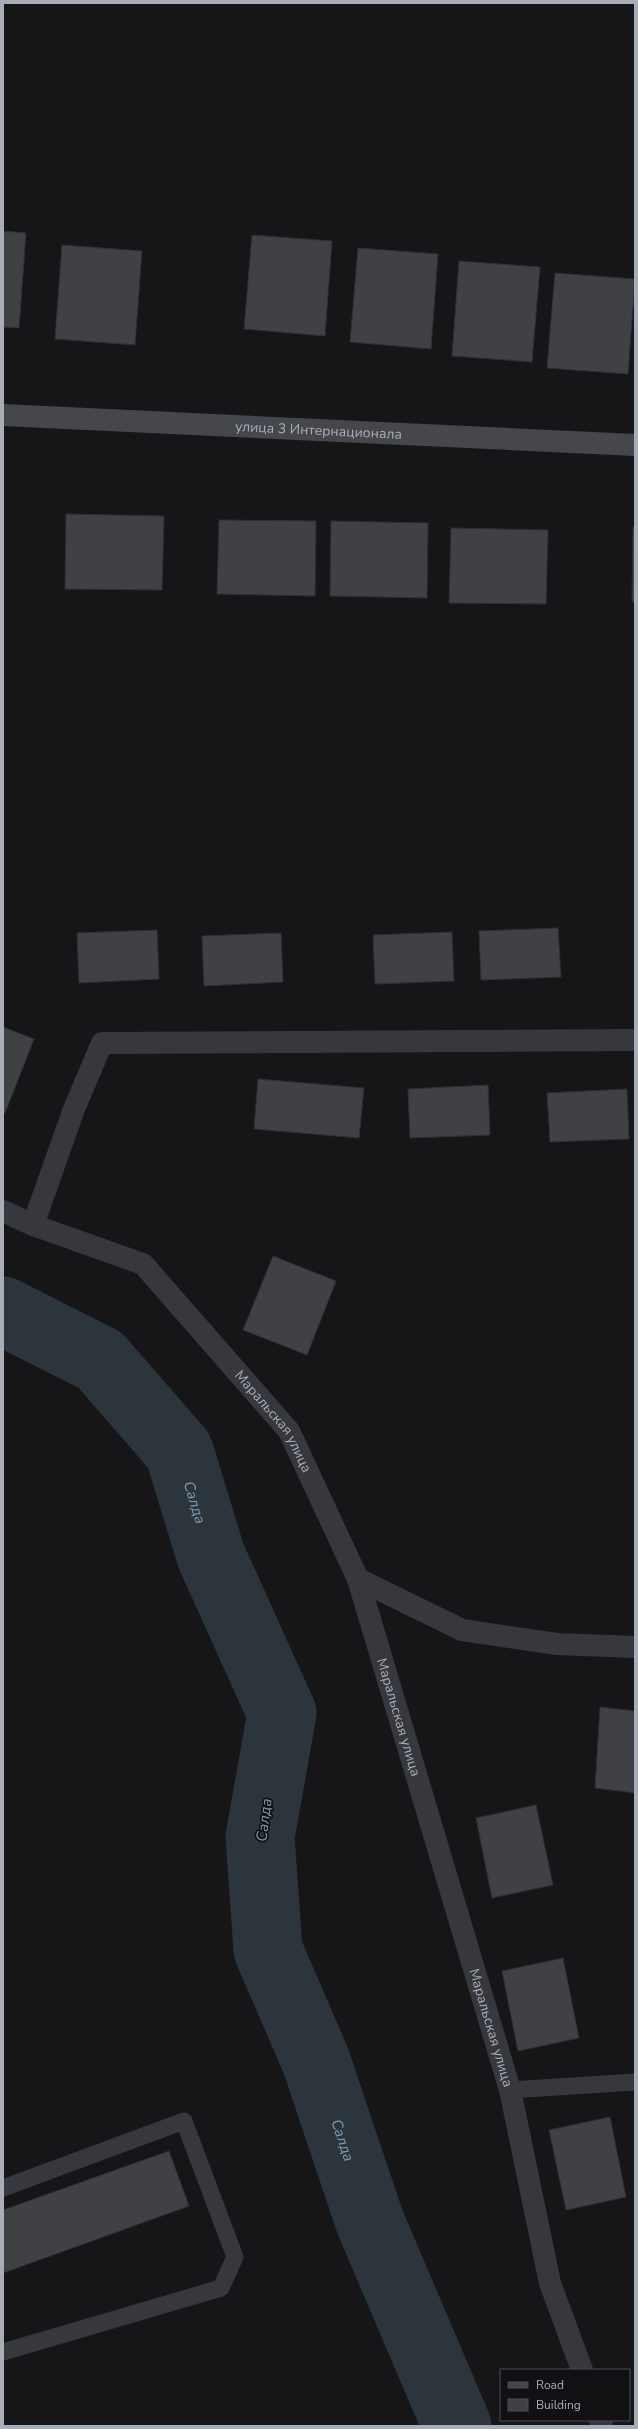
<svg xmlns="http://www.w3.org/2000/svg" width="638" height="2429" viewBox="0 0 638 2429" font-family="'Nunito Sans',sans-serif">
	<rect width="100%" height="100%" fill="#161618"/>
	<g fill="none" stroke-linecap="round" stroke-linejoin="round">
		<!-- river -->
		<path stroke="#2c353c" stroke-width="69" id="s1" d="M3,1311L100,1360L179,1451L211,1556L282,1713L260,1837L268,1950L316,2061L370,2222L457,2426"/>
	</g>
	<!-- building -->
	<path fill="#404145" stroke="#303034" d="M3,231L26,233L19,328L3,327Z
		M252,235L332,241L325,336L244,329Z
		M62,245L142,251L135,345L55,339Z
		M358,248L438,254L431,349L350,342Z
		M459,261L540,267L532,362L452,356Z
		M555,273L635,279L628,374L547,368Z
		M66,514L164,516L162,590L65,589Z
		M219,520L316,521L315,596L217,594Z
		M331,521L428,523L427,598L330,596Z
		M633,527H635V602H632Z
		M451,528L548,530L546,604L449,603Z
		M558,928L561,977L481,980L479,931Z
		M157,930L159,979L79,983L77,933Z
		M452,932L454,981L375,984L373,935Z
		M281,933L283,982L204,986L202,936Z
		M3,1027L34,1039L5,1113H3Z
		M258,1079L364,1088L359,1138L254,1129Z
		M488,1085L490,1135L410,1138L408,1089Z
		M627,1089L629,1139L550,1142L547,1093Z
		M273,1256L336,1281L307,1355L243,1330Z
		M600,1707L635,1711V1793L595,1788Z
		M536,1805L553,1885L492,1898L476,1818Z
		M563,1958L579,2038L518,2051L502,1971Z
		M610,2117L626,2197L566,2210L549,2130Z
		M169,2151L189,2206L3,2273V2210Z"/>
	<g fill="none" stroke-linecap="round" stroke-linejoin="round">
		<!-- service -->
		<path stroke="#37383d" stroke-width="17" d="M510,2090L635,2082
			M3,2188L184,2121L235,2257L221,2288L3,2352"/>
		<!-- minor -->
		<g stroke="#37383d" stroke-width="22">
			<path id="s2" d="M3,1211L33,1225L143,1264L289,1431L358,1579L510,2090L550,2283L582,2370"/>
			<path d="M33,1225L74,1109L102,1043L635,1040"/>
			<path d="M358,1579L462,1630L557,1644L635,1647"/>
			<path d="M600,2420L602,2426"/>
		</g>
		<!-- secondary -->
		<path stroke="#45474d" stroke-width="22" id="s3" d="M3,415L635,445"/>
	</g>
	<g text-anchor="middle" stroke-width="3.5" stroke-linejoin="round" paint-order="stroke">
		<!-- street labels -->
		<g font-size="14" fill="#a8adb8" stroke="#111113">
			<text dy="5" stroke="none"><textPath href="#s3" startOffset="316">улица 3 Интернационала</textPath></text>
			<text dy="5" stroke="none"><textPath href="#s2" startOffset="355">Маральская улица</textPath></text>
			<text dy="5" stroke="none"><textPath href="#s2" startOffset="679">Маральская улица</textPath></text>
			<text dy="5" stroke="none"><textPath href="#s2" startOffset="1003">Маральская улица</textPath></text>
		</g>
		<!-- water labels -->
		<g font-size="15" font-style="italic" fill="#7f9bb3" stroke="#111113">
			<text dy="5" stroke="none"><textPath href="#s1" startOffset="283">Салда</textPath></text>
			<text transform="translate(264 1820) rotate(-83)" y="5">Салда</text>
			<text dy="5" stroke="none"><textPath href="#s1" startOffset="955">Салда</textPath></text>
		</g>
	</g>
	<!-- border -->
	<rect width="638" height="2429" fill="none" stroke="#a8adb8" stroke-width="8"/>
	<!-- legend -->
	<rect x="500" y="2369" width="130" height="52" fill="#111113" stroke="#4d4f55"/>
	<rect x="508" y="2382" width="20" height="6" fill="#45474d" stroke="#4d4f55"/>
	<text x="536" y="2389" font-size="12" fill="#a8adb8">Road</text>
	<rect x="508" y="2399" width="20" height="12" fill="#404145" stroke="#4d4f55"/>
	<text x="536" y="2409" font-size="12" fill="#a8adb8">Building</text>
</svg>
